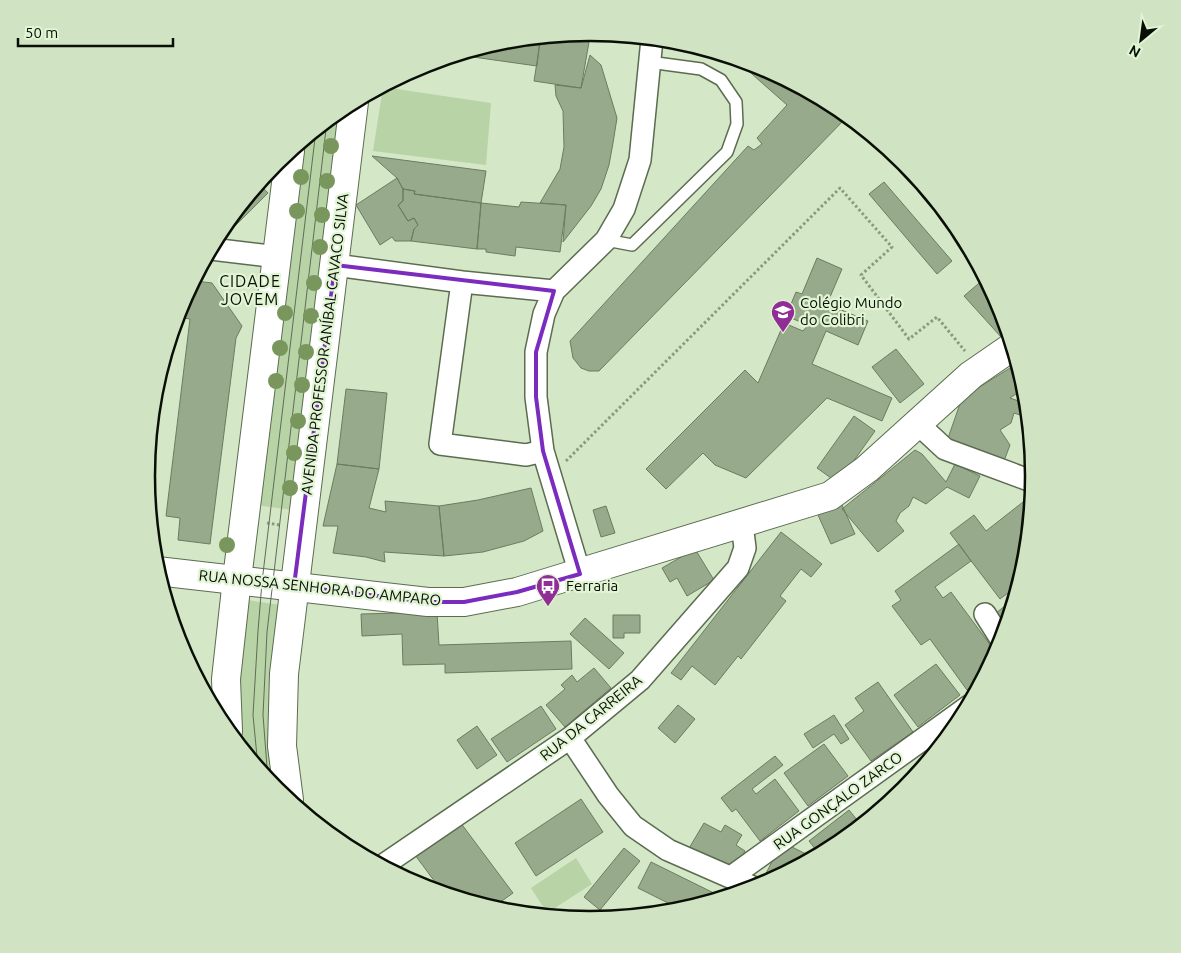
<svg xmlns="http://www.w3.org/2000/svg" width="1181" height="953" viewBox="0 0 1181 953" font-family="Ubuntu,sans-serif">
	<rect width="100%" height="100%" fill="#d4e7c7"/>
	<!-- green -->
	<path fill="#b8d3a6" d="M383,87L491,103L486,165L373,151Z
		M338,112L335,154L292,510L256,505L302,142Z
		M248,600L280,605L276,790L243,750L240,717L239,682Z
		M576,858L592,884L547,913L531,888Z"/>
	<!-- building -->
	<path fill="#98aa8c" stroke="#6b7d60" d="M540,37L537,66L459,55L504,41Z
		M541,37H550L589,42L581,88L534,81Z
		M590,55L601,65L617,118L613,143L609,165L601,189L591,206L563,242L566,205L540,203L560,169L564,147L563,111L556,96L555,85L581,88Z
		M735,59L761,66L832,104L845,119L599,371H589L581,368L573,358L570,341L748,146L754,150L762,144L757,138L787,105Z
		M372,156L486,171L481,203L414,194L415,191L403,189L397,178Z
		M397,178L403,189V201L398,205L408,221L414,218L418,225L414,229L411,241H395L392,237L380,245L356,205Z
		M884,182L952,261L937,274L869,194Z
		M259,184L268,193L234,227L228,221Z
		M403,189L415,191L414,194L481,203L477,249L411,241L414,229L418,225L414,218L408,221L398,205L403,201Z
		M521,202L566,205L560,252L516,247L515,256L486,252V249H477L481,203L519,207Z
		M817,258L842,269L827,304L868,321L858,345L826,331L812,364L892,398L882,421L827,398L746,478L715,465L703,453L666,489L646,469L745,370L758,383L784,323L803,331L808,325L786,316L796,292L802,294Z
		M196,276V281L212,283L242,326L236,338L210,544L178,540L180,518L166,516L190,319L177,317L180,306Z
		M985,278L1001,307L1008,331L1001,337L964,296Z
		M896,349L924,384L900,403L872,367Z
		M1018,363L1025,388L1010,398L1027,404L1028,411L1026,417L1014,413L1011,423L1000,430L1010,445L1004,461L947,441L962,398Z
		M346,389L387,393L379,469L337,464Z
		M854,416L875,431L838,483L817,468Z
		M915,450L922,454L946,482L955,464L980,476L969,498L947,487L926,504L913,497L909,506L900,513L896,521L904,531L878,552L842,509Z
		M337,464L379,469L369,508L386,512L385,501L439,506L444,556L384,552L385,562L366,557L333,553L338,526H323Z
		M531,488L543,531L524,541L483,552L444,556L439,506L478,500Z
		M1023,502L1031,512L1026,563L1020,584L1000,599L950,533L974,515L986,531Z
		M842,505L855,534L831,544L818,515Z
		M606,506L615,533L601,537L593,510Z
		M781,532L822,564L811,577L801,569L780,596L786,601L741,659L738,656L715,685L692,666L681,680L671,673Z
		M959,544L971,561L935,587L943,598L951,592L997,654L984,677L967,690L930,639L921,645L892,606L901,600L895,591Z
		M695,549L714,580L687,596L677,578L670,582L662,568Z
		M1015,598L1007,626L996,613Z
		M437,612L439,645L571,641L572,669L445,673V664L403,665L402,634L362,636L361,614Z
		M613,615H640V633H624V638H613Z
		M585,618L624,653L609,669L570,634Z
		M936,664L960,695L918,727L894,695Z
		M594,668L611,688L565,727L546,705L565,689L561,685L572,675L577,682Z
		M878,682L913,732L871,761L845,725L864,711L855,698Z
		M678,705L695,719L675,743L658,728Z
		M541,706L556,729L507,762L491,739Z
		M834,715L849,739L841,744L834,734L813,748L804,734Z
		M477,726L497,755L477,769L457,740Z
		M945,741L916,777L910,769Z
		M824,744L848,776L808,806L784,773Z
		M775,756L783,765L752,789L756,794L775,779L799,811L760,841L736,809L732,812L721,798Z
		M581,799L603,832L536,876L515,843Z
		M849,810L862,826L837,846L820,855L809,841Z
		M460,822L513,893L492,908L444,894L415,855Z
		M704,823L721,832L725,825L742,835L736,845L745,851L728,880L685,855Z
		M782,842L814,858L759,887Z
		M624,848L640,861L600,910L584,897Z
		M651,862L724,898L682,910L638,888Z"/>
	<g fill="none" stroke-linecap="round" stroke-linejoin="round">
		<!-- lane casing -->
		<g stroke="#5b6c50" stroke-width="14">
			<path id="lane" d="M606,240L632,245L727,152L737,124L736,102L721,80L701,69L649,62"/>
		</g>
		<!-- street casing -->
		<g stroke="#5b6c50" stroke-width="24">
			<path id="street" d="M211,249L278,257
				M335,265L462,282L554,291
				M462,282L440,444L526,455L543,451
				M918,424L945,449L1034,482
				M580,574L543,451L536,397V352L544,314L554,291L606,240L624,209L640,160L652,39
				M985,614L1002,641
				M570,738L608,795L633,826L668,850L755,888
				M382,866L570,738L640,680L738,568L745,548L742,524
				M731,877L969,706"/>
		</g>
		<!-- secondary casing -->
		<g stroke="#5b6c50" stroke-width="30">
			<path id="secondary" d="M228,731L226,679L237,579L290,151
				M289,800L282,746L284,674L354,102"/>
		</g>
		<!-- primary casing -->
		<g stroke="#5b6c50" stroke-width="30">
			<path id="primary" d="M157,571L428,602H464L517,592L830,496L867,469L971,375L1013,346"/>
		</g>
		<!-- path -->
		<path stroke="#8b9981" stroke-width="3" stroke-dasharray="2.5 2.5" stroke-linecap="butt" d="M566,461L840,188L892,247L861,275L909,339L937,317L965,351
			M267,523L280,525"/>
		<!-- lane -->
		<use href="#lane" stroke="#fff" stroke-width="11"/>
		<!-- street -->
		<use href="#street" stroke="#fff" stroke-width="21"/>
		<!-- secondary -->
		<use href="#secondary" stroke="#fff" stroke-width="28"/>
		<!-- primary -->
		<use href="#primary" stroke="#fff" stroke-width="28"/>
		<!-- tram -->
		<path stroke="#606c58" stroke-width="1" d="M258,767L253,715L258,631L262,582L316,130
			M268,780L263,715L267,632L327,121"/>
	</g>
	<!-- trees -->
	<g fill="#79965d">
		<circle cx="331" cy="146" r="8"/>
		<circle cx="301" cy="177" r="8"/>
		<circle cx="327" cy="181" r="8"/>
		<circle cx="297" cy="211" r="8"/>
		<circle cx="322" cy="215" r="8"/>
		<circle cx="320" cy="247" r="8"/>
		<circle cx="314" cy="283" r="8"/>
		<circle cx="285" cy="313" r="8"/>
		<circle cx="311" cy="316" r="8"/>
		<circle cx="280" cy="348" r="8"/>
		<circle cx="306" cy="352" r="8"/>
		<circle cx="276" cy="381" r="8"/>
		<circle cx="302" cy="385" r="8"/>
		<circle cx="298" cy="421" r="8"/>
		<circle cx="294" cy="453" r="8"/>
		<circle cx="290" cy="488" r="8"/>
		<circle cx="227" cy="545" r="8"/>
	</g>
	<!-- marked area -->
	<path fill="none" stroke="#7b2cbf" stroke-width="4" stroke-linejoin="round" d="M335,265L554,291L536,352V397L543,451L580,574L517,592L464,602H428L294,586Z"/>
	<!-- icons -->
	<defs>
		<g id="school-pin" transform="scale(1.25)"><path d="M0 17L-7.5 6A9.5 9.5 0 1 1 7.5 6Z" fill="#912e96" stroke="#e1f5d4"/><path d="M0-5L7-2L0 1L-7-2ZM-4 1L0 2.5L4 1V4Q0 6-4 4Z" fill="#fff"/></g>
		<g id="bus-pin" transform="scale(1.25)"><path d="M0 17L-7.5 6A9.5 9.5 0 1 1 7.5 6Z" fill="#912e96" stroke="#e1f5d4"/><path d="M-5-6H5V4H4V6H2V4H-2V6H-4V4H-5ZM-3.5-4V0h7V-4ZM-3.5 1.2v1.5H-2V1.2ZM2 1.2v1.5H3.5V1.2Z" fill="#fff"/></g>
	</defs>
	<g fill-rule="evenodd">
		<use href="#school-pin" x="783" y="312"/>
		<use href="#bus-pin" x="548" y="586"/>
	</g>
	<g text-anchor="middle" stroke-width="4.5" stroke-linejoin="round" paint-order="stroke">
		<!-- poi labels -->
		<g font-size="15" fill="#090f05" stroke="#e1f5d4" text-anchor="start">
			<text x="800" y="308">Colégio Mundo<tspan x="800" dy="17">do Colibri</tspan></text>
			<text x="566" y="591">Ferraria</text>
		</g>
		<!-- street labels -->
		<g font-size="15" fill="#090f05" stroke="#e1f5d4">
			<text transform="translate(325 344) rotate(-83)" y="5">AVENIDA PROFESSOR ANÍBAL CAVACO SILVA</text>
			<text transform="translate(320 588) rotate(6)" y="5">RUA NOSSA SENHORA DO AMPARO</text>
			<text transform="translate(591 718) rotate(-39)" y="5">RUA DA CARREIRA</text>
			<text transform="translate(838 801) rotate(-36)" y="5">RUA GONÇALO ZARCO</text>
		</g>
		<!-- neighbourhood labels -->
		<g font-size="16" letter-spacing="1" fill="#090f05" stroke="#e1f5d4">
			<text x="250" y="287">CIDADE<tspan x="250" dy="18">JOVEM</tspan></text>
		</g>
	</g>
	<!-- crop -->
	<path d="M0 0H1181V953H0ZM155 476a435 435 0 1 1 870 0a435 435 0 1 1-870 0Z" fill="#d0e3c3" fill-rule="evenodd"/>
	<path fill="none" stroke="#090f05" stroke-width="2.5" d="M155 476a435 435 0 1 1 870 0a435 435 0 1 1-870 0Z"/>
	<!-- north arrow -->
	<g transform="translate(1141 40) rotate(209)" stroke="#e1f5d4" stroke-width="4" paint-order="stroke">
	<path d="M0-4L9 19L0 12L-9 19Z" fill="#090f05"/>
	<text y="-8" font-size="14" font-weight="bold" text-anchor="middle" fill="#090f05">N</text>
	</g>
	<!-- scale -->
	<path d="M18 38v8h155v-8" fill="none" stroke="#090f05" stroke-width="2.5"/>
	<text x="25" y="38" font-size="15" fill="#090f05" stroke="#e1f5d4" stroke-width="4" paint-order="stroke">50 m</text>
</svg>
